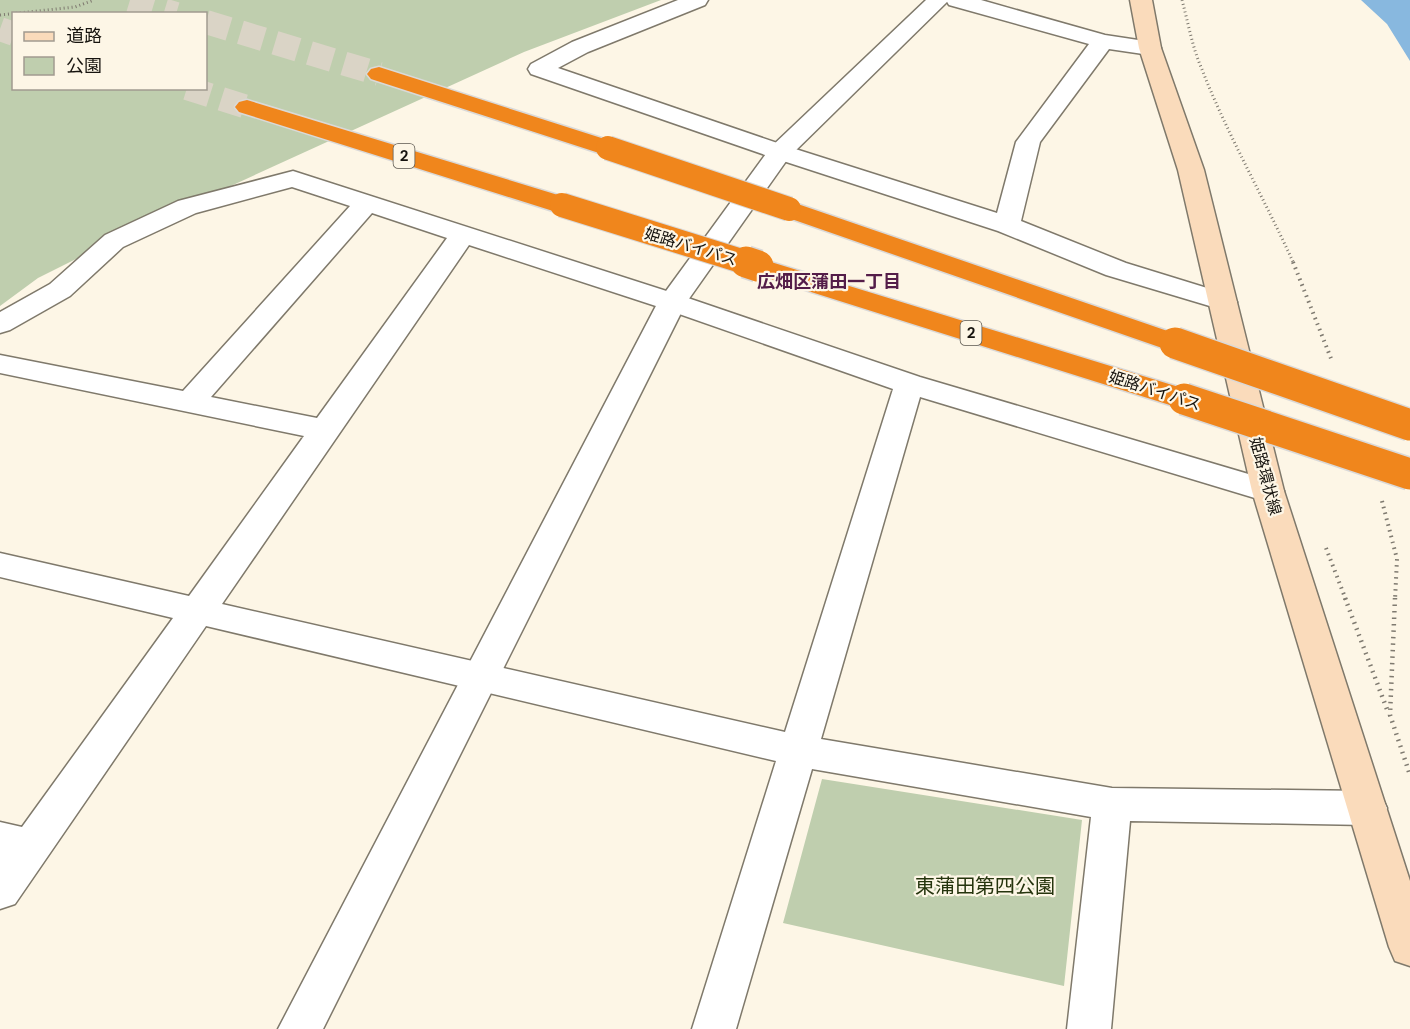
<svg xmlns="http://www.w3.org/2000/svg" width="1410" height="1029" viewBox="0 0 1410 1029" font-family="'DM Sans','Noto Sans JP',sans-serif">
	<rect width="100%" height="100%" fill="#fdf6e6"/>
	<!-- green -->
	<path fill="#bfceae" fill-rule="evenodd" d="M0,0H661L524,52L130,232L38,278L0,306ZM14,14H206V88H14Z
		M822,779L1082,820L1064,986L783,923Z"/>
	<!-- water -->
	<path fill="#88b8df" d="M1361,0H1410V61L1387,24Z"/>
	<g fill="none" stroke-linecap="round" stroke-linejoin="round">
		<!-- motorway-tunnel -->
		<path stroke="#dad4c6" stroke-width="24" stroke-dasharray="24 12" stroke-linecap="butt" d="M130,0L176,14
			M206,22L379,74
			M0,29L14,34
			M187,88L247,107"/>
		<!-- minor casing -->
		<g stroke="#7f796b" stroke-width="3">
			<path id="minor" d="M678,0H708L705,5L588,52L558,68L789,147L997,213L1016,142L1089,44L949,5L946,0H981L1105,35L1158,43L1161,48L1158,53L1150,55L1109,49L1040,142L1021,221L1126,263L1233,296L1237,302L1233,308L1223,310L1106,275L998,231L771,157L531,74L528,69L531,64L572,42Z
				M293,171L682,296L920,377L1279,483L1284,491L1279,499L1268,502L920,397L821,739L1112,788L1367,791L1381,796L1387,808L1381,820L1367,825L1130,821L1111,1029H1067L1091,817L812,769L736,1029H692L776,761L206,626L15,904L0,909V822L22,827L173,618L0,577V553L189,596L304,436L0,373V355L183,391L350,206L292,187L196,213L123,247L70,296L10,330L0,333V312L50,284L105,235L178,201ZM372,213L447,238L317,418L211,397ZM469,245L662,308L893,389L785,732L222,604Z"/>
		</g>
		<!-- tertiary casing -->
		<g stroke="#7f796b" stroke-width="3">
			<path id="tertiary" d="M926,0H949L789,157L686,303L323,1029H278L658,302L771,147Z"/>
		</g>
		<!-- secondary casing -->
		<g stroke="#7f796b" stroke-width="3">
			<path id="secondary" d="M1130,0H1152L1161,48L1204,170L1284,491L1410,881V966L1395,961L1389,947L1252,491L1178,170L1139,48Z"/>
		</g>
		<!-- motorway casing -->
		<g stroke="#dad9d8" stroke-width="3">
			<path id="motorway" d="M379,67L617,143L620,148L617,153L608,155L599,153L371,79L367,74L371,69Z
				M247,100L571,199L575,205L571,211L562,213L553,211L239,112L235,107L239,102Z
				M789,201L1185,337L1190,343L1185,349L1175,352L1165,349L780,215L776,209L780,203Z
				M758,258L1195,392L1199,399L1195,406L1184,409L1173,406L748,272L744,266L748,260Z"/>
		</g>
		<!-- path-far2 -->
		<path stroke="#7f7a70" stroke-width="3" stroke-dasharray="1 3" stroke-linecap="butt" d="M1182,0C1188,22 1192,46 1201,67C1227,134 1264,198 1294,264
			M0,15L75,7L94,0"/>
		<!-- path-far1 -->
		<path stroke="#7f7a70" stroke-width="4" stroke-dasharray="1.5 4.5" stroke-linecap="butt" d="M1293,262L1332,361
			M1382,501L1397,559L1395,600
			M1326,548L1346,600"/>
		<!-- path -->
		<path stroke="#7f7a70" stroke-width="4.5" stroke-dasharray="1.5 5" stroke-linecap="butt" d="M1345,598L1388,712
			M1395,598L1390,715L1410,775"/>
		<!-- minor -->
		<use href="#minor" fill="#fff" fill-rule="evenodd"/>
		<!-- tertiary -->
		<use href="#tertiary" fill="#fff" fill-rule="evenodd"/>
		<!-- secondary -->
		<use href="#secondary" fill="#fadbbb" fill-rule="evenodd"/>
		<!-- motorway -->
		<use href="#motorway" fill="#f0861c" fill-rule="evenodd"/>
		<!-- motorway-bridge-far1 casing -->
		<g stroke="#dad9d8" stroke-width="26" stroke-linecap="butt">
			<path id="motorway-bridge-far1" d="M608,148L789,209
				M562,205L751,264"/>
		</g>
		<!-- motorway-bridge casing -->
		<g stroke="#dad9d8" stroke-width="34" stroke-linecap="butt">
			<path id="motorway-bridge" d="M746,262L758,266
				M1175,343L1410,425
				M1184,399L1410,474"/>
		</g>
		<!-- motorway-bridge-far1 -->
		<use href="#motorway-bridge-far1" stroke="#f0861c" stroke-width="24"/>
		<!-- motorway-bridge -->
		<use href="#motorway-bridge" stroke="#f0861c" stroke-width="31"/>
	</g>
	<g text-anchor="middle" stroke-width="4.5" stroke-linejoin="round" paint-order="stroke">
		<!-- shield labels -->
		<g fill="#fdf6e6" stroke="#5b574f" stroke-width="1.5">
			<rect x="393.5" y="144" width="21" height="24" rx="4.5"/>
			<rect x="960.5" y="321" width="21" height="24" rx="4.5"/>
		</g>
		<g font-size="15" font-weight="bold" fill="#16130e">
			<text x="404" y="161">2</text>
			<text x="971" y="338">2</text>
		</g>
		<!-- street labels -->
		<g font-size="16" fill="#16130e" stroke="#fdf6e6">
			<text transform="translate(691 246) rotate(17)" y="6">姫路バイパス</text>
			<text transform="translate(1155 390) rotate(18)" y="6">姫路バイパス</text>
			<text transform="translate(1266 476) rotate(75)" y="6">姫路環状線</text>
		</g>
		<!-- neighbourhood labels -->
		<g font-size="18" font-weight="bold" fill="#541d49" stroke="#fdf6e6">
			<text x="829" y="288">広畑区蒲田一丁目</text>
		</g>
		<!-- near-park labels -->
		<g font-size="20" fill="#25340d" stroke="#fdf6e6">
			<text x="985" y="893">東蒲田第四公園</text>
		</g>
	</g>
	<!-- legend -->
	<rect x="12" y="12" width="195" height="78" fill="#fdf6e6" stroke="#a19b90" stroke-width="1.5"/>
	<rect x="24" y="32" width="30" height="9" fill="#fadbbb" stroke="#a19b90" stroke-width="1.5"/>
	<text x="66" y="42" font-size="18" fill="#16130e">道路</text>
	<rect x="24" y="57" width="30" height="18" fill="#bfceae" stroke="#a19b90" stroke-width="1.5"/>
	<text x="66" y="72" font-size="18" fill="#16130e">公園</text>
</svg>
